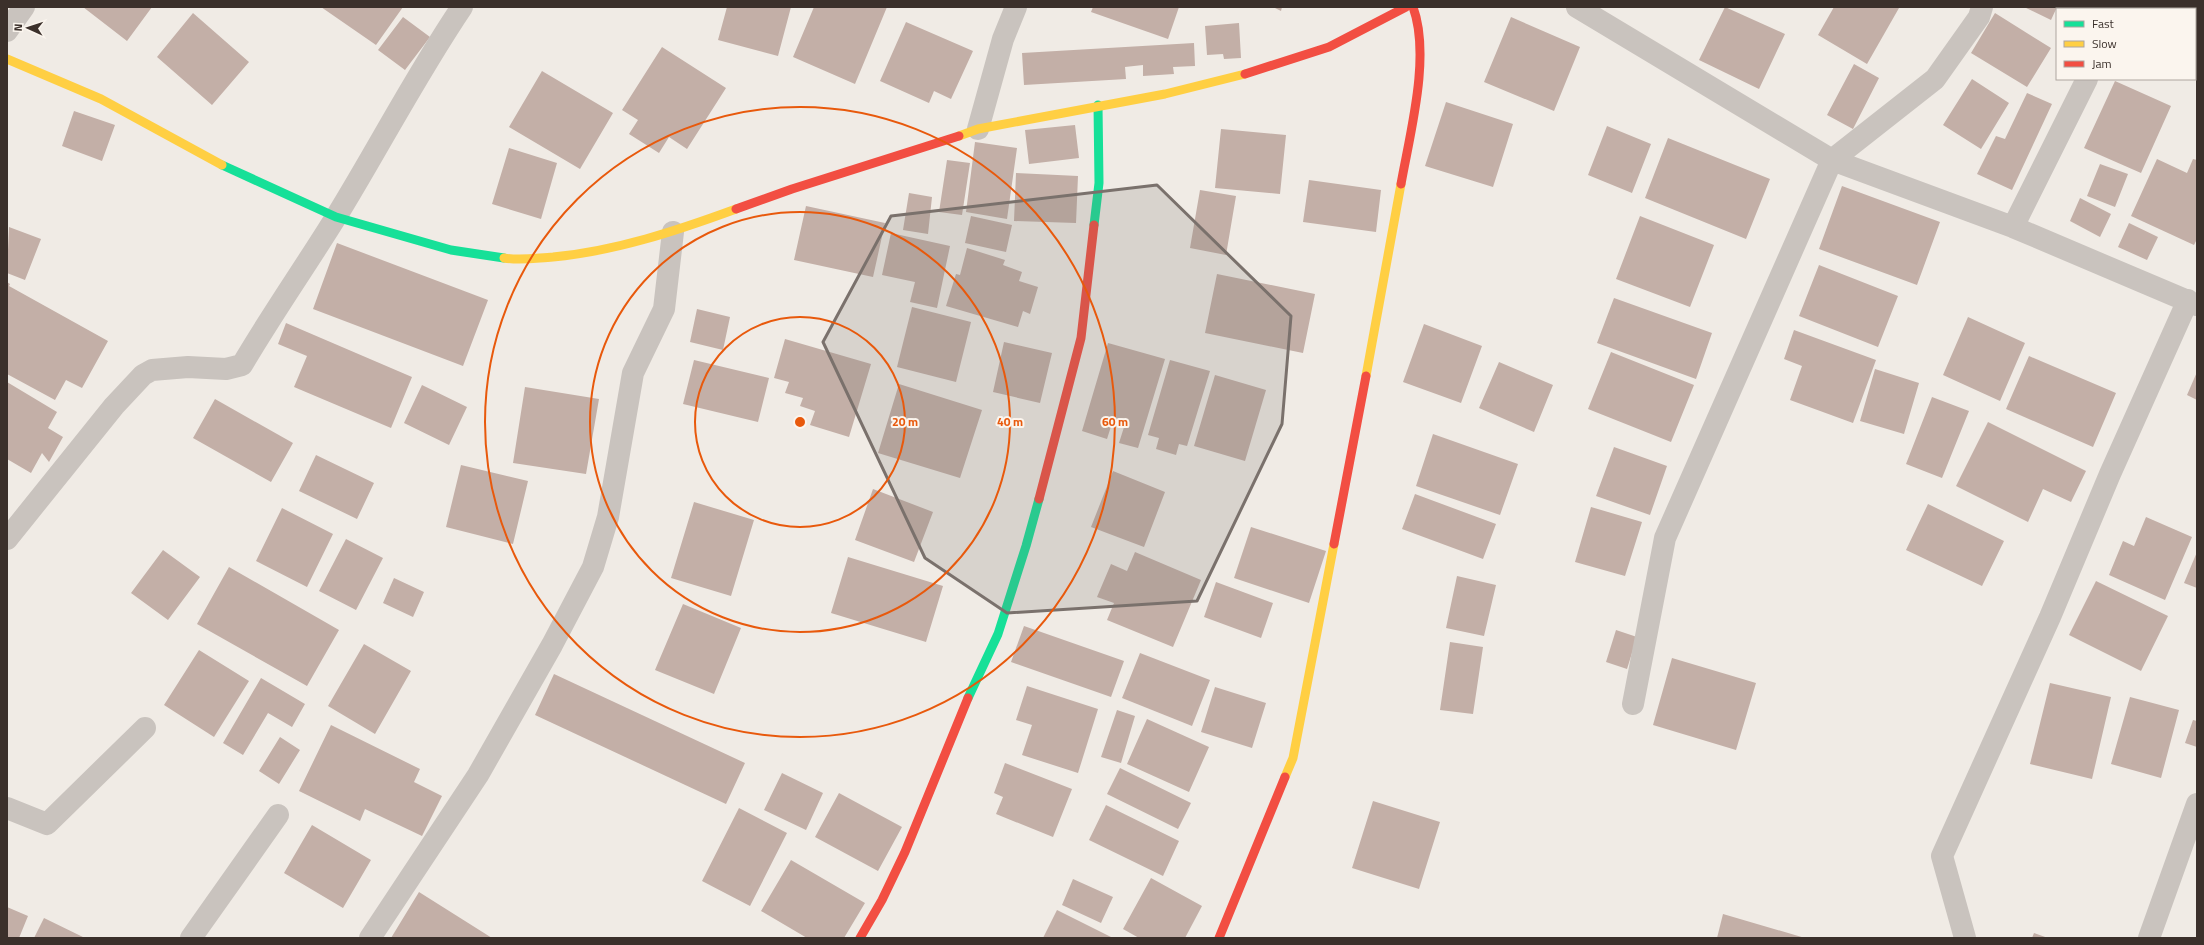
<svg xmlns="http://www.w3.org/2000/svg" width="2204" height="945" viewBox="0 0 2204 945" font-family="'Titillium Web',sans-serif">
	<rect width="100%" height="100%" fill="#f0ebe5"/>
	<!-- building -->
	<path fill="#c3afa7" d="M83,7H152L127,41Z
		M321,7H403L376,45Z
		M727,7H791L778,56L718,40Z
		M814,7H887L855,84L793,57Z
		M1093,7H1179L1168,39L1091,12Z
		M1273,7H1282L1281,11Z
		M1725,7L1785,34L1759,89L1699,60Z
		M1834,7L1899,8L1867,64L1818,35Z
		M2024,7H2057L2051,20Z
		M193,13L249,62L212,105L157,57Z
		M1995,13L2051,48L2027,87L1971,53Z
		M403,17L430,37L405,70L378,50Z
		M1511,17L1580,47L1554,111L1484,82Z
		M906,22L973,51L951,99L934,91L929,103L880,81Z
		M1239,23L1241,58L1224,59L1223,54L1207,55L1205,26Z
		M1194,43L1195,66L1173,67L1174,74L1143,76V65L1125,67L1126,79L1024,85L1022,53Z
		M662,47L726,88L687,149L669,137L659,153L629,134L638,120L622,110Z
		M1854,64L1879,78L1853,129L1827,115Z
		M542,71L613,113L580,169L509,127Z
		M1972,79L2009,103L1981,149L1943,125Z
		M2115,81L2171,106L2141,173L2084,148Z
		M2027,93L2052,104L2012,190L1977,174L1996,136L2005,139Z
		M1446,102L1513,124L1493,187L1425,166Z
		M74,111L115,125L102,161L62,146Z
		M1075,125L1079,158L1029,164L1025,130Z
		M1607,126L1651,144L1632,193L1588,175Z
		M1221,129L1286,135L1280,194L1215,188Z
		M1668,138L1770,179L1746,239L1645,198Z
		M975,142L1017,148L1007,219L966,212Z
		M509,148L557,163L541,219L492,204Z
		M2157,159L2187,173L2193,159L2197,160V239L2194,245L2131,216Z
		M947,160L970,163L962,215L939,212Z
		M2100,164L2128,174L2115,207L2087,196Z
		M1016,173L1078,176L1076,223L1014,221Z
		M1309,180L1381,190L1376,232L1303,222Z
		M1842,186L1940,222L1917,285L1819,249Z
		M1200,190L1236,196L1226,255L1190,248Z
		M909,193L932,197L928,234L903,230Z
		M2080,198L2111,214L2100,237L2070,221Z
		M806,206L885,223L873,277L794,260Z
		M971,216L1012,225L1006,252L965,243Z
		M1640,216L1714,245L1690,307L1616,279Z
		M2129,223L2158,237L2147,260L2118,247Z
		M9,227L41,239L25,280L7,273Z
		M891,233L950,246L937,308L910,302L915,282L882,275Z
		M337,243L488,300L463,366L313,309Z
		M967,248L1005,260L1003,265L1022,272L1019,281L1038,287L1030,314L1023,311L1018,327L946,306L956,274L960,275Z
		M1819,265L1898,296L1878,347L1799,316Z
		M1217,274L1315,294L1303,353L1205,333Z
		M7,282L10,284L9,286L108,341L82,388L66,380L55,400L7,374Z
		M1614,298L1712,333L1696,379L1597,343Z
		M912,307L971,322L956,382L897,367Z
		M697,309L730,317L723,350L690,342Z
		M1968,317L2025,343L2000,401L1943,375Z
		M286,323L412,377L391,428L294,387L307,356L278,344Z
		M1424,324L1482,346L1461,403L1403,382Z
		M1794,330L1876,360L1853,423L1790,400L1802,366L1784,359Z
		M785,339L871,364L849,437L810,425L815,411L800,406L803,398L785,393L789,382L774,378Z
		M1004,342L1052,353L1040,403L993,392Z
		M1108,343L1165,359L1138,448L1119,443L1125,424L1113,420L1107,439L1082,431Z
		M1611,352L1694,385L1671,442L1588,409Z
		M2029,356L2116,393L2093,447L2006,409Z
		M694,360L769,378L758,422L683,404Z
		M1170,360L1210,371L1187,446L1179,444L1176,455L1156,449L1159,438L1148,435Z
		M1499,362L1553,385L1534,432L1479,408Z
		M1875,369L1919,383L1904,434L1860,421Z
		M2197,372V400L2187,395Z
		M1215,375L1266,390L1245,461L1194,446Z
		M7,382L57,412L48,428L63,437L49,462L42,453L31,473L7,459Z
		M899,384L982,410L960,478L878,453Z
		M422,385L467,407L449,445L404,423Z
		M525,387L599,399L586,474L513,463Z
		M1932,397L1969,411L1942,478L1906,464Z
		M215,399L293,443L271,482L193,438Z
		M1988,422L2086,471L2071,502L2043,489L2028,522L1956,486Z
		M1433,434L1518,464L1500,515L1416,486Z
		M1614,447L1667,466L1650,515L1596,496Z
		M316,455L374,483L357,519L299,491Z
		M461,465L528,481L513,544L446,527Z
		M1113,471L1165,492L1144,547L1091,527Z
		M873,489L933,512L914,562L855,540Z
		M1415,494L1496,524L1483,559L1402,529Z
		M694,502L754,520L731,596L671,578Z
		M1928,504L2004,541L1982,586L1906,550Z
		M1591,507L1642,522L1625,576L1575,562Z
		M282,508L333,534L307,587L256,561Z
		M2146,517L2192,537L2165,600L2109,575L2123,541L2134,546Z
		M1251,527L1326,551L1309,603L1234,578Z
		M346,539L383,558L356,610L319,591Z
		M163,550L200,577L168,620L131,593Z
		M1135,552L1201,580L1173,647L1107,620L1114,603L1097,597L1111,564L1127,571Z
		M2197,552V588L2184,583Z
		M848,557L943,586L926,642L831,613Z
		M229,567L339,630L307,686L197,624Z
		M1457,576L1496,585L1484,636L1446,628Z
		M394,578L424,592L413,617L383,603Z
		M2096,581L2168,616L2141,671L2069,635Z
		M1216,582L1273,603L1261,638L1204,617Z
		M683,604L741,628L714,694L655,670Z
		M1024,626L1124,661L1111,697L1011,662Z
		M1616,630L1637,637L1627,669L1606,662Z
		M1450,642L1483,647L1473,714L1440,710Z
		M364,644L411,671L375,734L328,706Z
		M199,650L249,681L214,737L164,705Z
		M1140,653L1210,680L1192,726L1122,698Z
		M1672,658L1756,683L1736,750L1653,725Z
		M554,674L745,763L726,804L535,715Z
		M261,678L305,704L292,727L268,713L243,755L223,743Z
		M2050,683L2111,697L2092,779L2030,764Z
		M1027,686L1098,709L1078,773L1022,755L1032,725L1016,720Z
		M1215,687L1266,703L1252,748L1201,732Z
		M2130,697L2179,710L2161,778L2111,764Z
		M1117,710L1135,716L1121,763L1101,757Z
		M1147,719L1209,747L1189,792L1127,764Z
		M2193,720L2197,721V747L2185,743Z
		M331,725L420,769L414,782L442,796L422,836L365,809L360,821L299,791Z
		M280,737L300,750L279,784L259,771Z
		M1005,763L1072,789L1053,837L996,814L1003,797L994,793Z
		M1120,768L1191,803L1178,829L1107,794Z
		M782,773L823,793L806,830L764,810Z
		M839,793L902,827L878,871L815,837Z
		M1373,801L1440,822L1419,889L1352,868Z
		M1106,805L1179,841L1163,876L1089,840Z
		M739,808L787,833L750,906L702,881Z
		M312,825L371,860L343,908L284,873Z
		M791,860L865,903L844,938H807L761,911Z
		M1151,878L1202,906L1185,938H1139L1123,929Z
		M1073,879L1113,897L1101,923L1062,905Z
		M419,892L492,938H391Z
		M7,907L28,916L19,938H7Z
		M1057,910L1113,938H1043Z
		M1723,914L1805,938H1717Z
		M44,918L85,938H34Z
		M2034,933L2048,938H2032Z"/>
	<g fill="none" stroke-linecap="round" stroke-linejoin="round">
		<!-- street -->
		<path stroke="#c9c3be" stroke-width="22" d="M1577,7L1832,160L2013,227L2197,305
			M2120,9L2121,7
			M7,31L24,7
			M978,129L1003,39L1016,7
			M2013,227L2087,79
			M7,539L114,406L143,375L152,370L188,367L226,369L242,365C272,314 305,267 336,217C379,147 416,75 462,7
			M1633,704L1665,538L1832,160L1935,79L1979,17L1982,7
			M7,808L47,824L145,728
			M191,938L278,815
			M370,938L478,775L552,645L593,567L608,517L633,373L664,309L673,232
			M1965,938L1942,856L2050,617L2110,474L2188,300
			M2149,938L2197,804"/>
		<!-- fast -->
		<path stroke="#16e098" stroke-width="9" d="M222,165L336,217L451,250L504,258
			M1094,225L1099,183L1098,105
			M968,698L998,634L1026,546L1039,499"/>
		<!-- slow -->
		<path stroke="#ffcf43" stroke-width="9" d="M7,59L101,99L222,165
			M959,136L978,129L1165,94L1245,74
			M504,258C521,261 536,258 553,257C616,251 676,231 736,209
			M1366,376L1401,184
			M1285,777L1293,758L1334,544"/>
		<!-- jam -->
		<path stroke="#f24e42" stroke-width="9" d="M1245,74L1329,47L1406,7
			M1401,184C1410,133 1431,56 1413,7
			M736,209L792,189L959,136
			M1039,499L1081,338L1094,225
			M1334,544L1366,376
			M860,938L882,900L905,852L968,698
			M1219,938L1285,777"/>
	</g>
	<!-- marked area -->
	<path fill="#7a716c" fill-opacity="0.2" stroke="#7a716c" stroke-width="3" stroke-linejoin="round" d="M1157,185L1291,316L1282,424L1197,601L1007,613L925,558L823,342L891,216Z"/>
	<!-- distance rings -->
	<g fill="none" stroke="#e8590c" stroke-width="2">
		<circle cx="800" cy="422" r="105"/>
		<circle cx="800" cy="422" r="210"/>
		<circle cx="800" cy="422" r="315"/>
	</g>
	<circle cx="800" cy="422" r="6" fill="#e8590c" stroke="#fbf5ee" stroke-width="2"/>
	<g font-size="12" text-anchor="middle" font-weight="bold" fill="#e8590c" stroke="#fbf5ee" stroke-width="4" stroke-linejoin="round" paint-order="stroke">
		<text x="905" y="426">20 m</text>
		<text x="1010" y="426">40 m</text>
		<text x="1115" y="426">60 m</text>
	</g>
	<!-- border -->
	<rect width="2204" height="945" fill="none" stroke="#3b302b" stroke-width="16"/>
	<!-- legend -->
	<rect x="2056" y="8" width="140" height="72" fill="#fbf5ee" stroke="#aea6a0"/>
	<rect x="2064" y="21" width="20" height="6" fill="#16e098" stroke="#aea6a0"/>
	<text x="2092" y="28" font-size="12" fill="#3b302b">Fast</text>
	<rect x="2064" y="41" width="20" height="6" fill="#ffcf43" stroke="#aea6a0"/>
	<text x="2092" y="48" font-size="12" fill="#3b302b">Slow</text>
	<rect x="2064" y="61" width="20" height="6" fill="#f24e42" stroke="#aea6a0"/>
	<text x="2092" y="68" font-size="12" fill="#3b302b">Jam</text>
	<!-- north arrow -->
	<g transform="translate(28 28) rotate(273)" stroke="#fbf5ee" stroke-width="3" paint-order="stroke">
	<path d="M0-3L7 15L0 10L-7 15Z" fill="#3b302b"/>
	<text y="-6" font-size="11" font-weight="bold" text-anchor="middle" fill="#3b302b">N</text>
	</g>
</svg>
